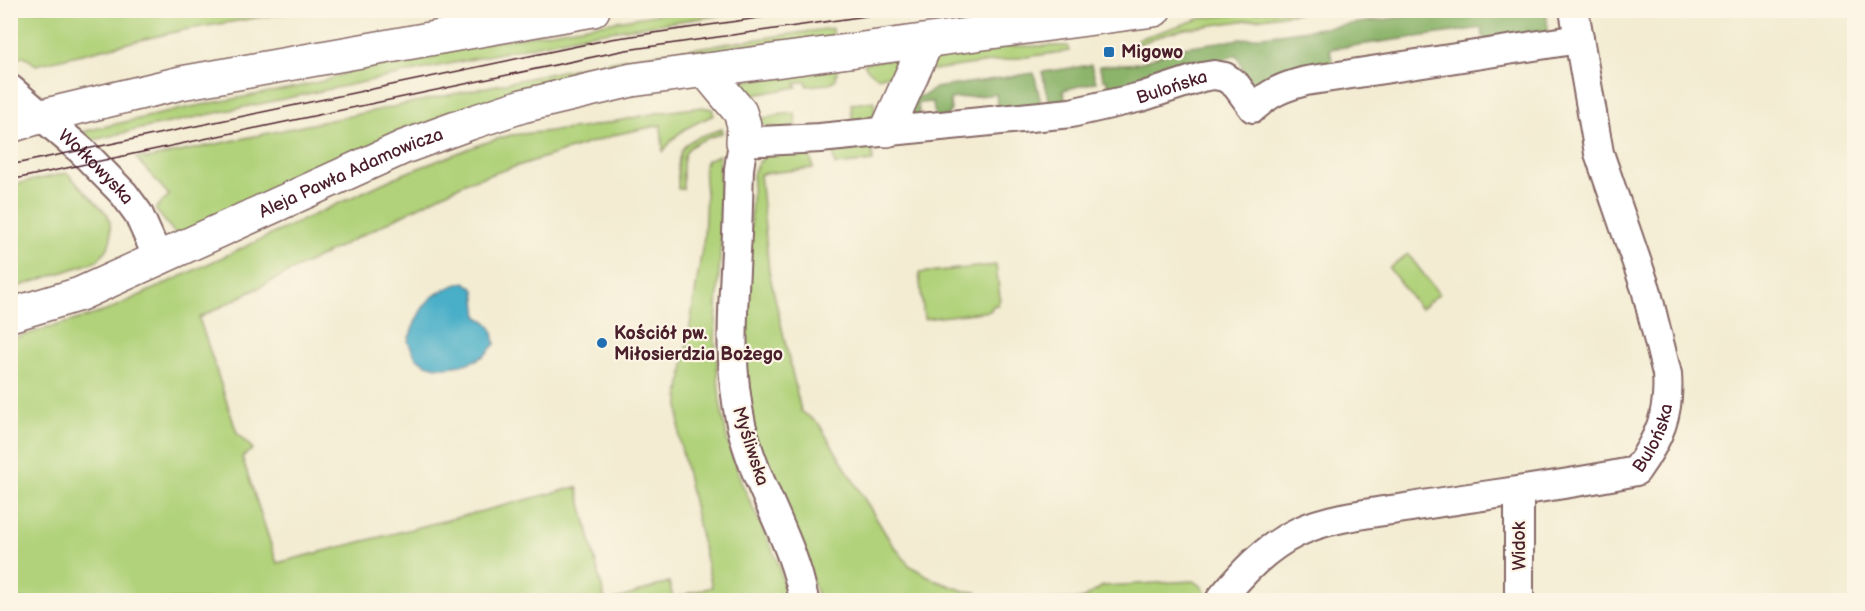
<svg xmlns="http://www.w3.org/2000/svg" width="1865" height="611" viewBox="0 0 1865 611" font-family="'Balsamiq Sans',sans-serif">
	<rect width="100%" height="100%" fill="#fcf5e5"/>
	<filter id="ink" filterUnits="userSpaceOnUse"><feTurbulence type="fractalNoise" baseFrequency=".0167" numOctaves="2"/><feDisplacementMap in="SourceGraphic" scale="12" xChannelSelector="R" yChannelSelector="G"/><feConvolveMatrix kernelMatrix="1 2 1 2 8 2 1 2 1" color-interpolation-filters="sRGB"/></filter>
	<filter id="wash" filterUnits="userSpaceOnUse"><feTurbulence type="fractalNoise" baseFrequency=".008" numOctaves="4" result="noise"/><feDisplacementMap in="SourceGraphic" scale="24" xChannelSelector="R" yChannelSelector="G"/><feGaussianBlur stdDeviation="1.35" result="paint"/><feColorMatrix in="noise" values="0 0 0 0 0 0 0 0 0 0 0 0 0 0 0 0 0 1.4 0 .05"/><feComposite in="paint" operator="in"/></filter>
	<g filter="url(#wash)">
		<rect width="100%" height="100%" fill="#f3ecd2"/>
		<!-- green -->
		<path fill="#b1d27a" stroke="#7e7852" stroke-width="1.5" d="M26,11V10L298,11L183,30L36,65L24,56L19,58L11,54V15Z
			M677,11H749L591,34L136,130L90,141L85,131L191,107L297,87L327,80L367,65L437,51Z
			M1264,11H1311L1185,29L1168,33L1139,44L1138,39L1202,18Z
			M832,28L833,40L628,68L178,237L155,209L169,195L136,158L144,157L146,159L562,71L636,57Z
			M982,46H1068L1069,51L926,71L939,55Z
			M906,57L901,73L878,77L867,69L864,63Z
			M837,68L836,79L829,84L807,86L806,81L796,83L797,87L748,96L735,82Z
			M874,101L875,118L853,126L851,104Z
			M702,107L712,109L714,115C689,126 679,129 663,152L661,125L618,134L467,182L199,318L237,433L253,449L242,457L277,563L577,487L605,600H11V339L106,311L398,176L481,144L511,135L582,128L657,113Z
			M795,113L796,130L766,127L756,120L777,115Z
			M722,129V133C682,147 682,147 683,189H678C677,145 679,142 722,129Z
			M872,148L873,161L835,165L833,151Z
			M805,149L811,159L813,168L760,174L769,272L801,411L819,424L890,541L910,566L937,581L964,591L975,592L986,600H819L813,582L752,430L743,373L753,175C760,149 781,152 805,149Z
			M719,155L721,241L715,340L720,402L728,443L742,484L778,562L787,600H615L669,582L673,598L712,587L679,438V397L704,236L706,194L704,167L707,160Z
			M67,173L108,215L110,222L111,238L108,248L97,261L11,289V185Z
			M1408,254L1439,294L1420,309L1389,268Z
			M996,265L1000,298L998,305H994L990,311L924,319L919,273Z
			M1193,581C1202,585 1207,590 1205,600H1037L1082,599L1103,586Z"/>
		<!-- forest -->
		<path fill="#8cb46a" stroke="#6b6a4a" stroke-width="1.5" d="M1453,10L1546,11L1549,37L1484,44L1482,28L1330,49L1333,67L1263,85C1246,85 1243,68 1237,55L1111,96L1107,80H1104L1099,66L1139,63L1183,47Z
			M1091,65L1096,82L1063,90L1067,107L1053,105L1049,100L1042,72Z
			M1034,73L1042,108L998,111L996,94L950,99L951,110L947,116L935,118L933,102L918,103L919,114L909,118L915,97L925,95L935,88Z"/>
		<!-- water -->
		<path fill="#49afc8" stroke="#4a677a" stroke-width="1.5" d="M465,282L475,290L478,317C492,323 493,330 495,344C491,348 488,352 485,355C468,366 433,374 417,358C413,354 411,347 408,341C420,306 428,292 465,282Z"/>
	</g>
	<g filter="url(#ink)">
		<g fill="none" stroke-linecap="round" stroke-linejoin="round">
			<!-- minor casing -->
			<g stroke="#856765" stroke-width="32">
				<g id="minor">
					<path id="s1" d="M10,89L81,150L124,194L138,213L159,260"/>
					<path id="s2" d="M804,600C793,538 755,486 741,424C728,366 733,310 736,251C738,224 738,196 739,169L743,142L820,138L1071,113L1141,97L1202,77L1214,75L1225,77L1236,85L1253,108C1271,92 1283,87 1306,81L1579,39"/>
					<path id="s3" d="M1220,600C1242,573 1266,547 1298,532C1329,517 1372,513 1405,508C1482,495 1559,487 1636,471C1659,439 1670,414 1667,374L1646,289L1599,153L1574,10"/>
					<path d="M1519,600V491"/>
				</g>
			</g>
			<!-- major casing -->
			<g stroke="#856765" stroke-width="36">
				<g id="major">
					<path d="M705,70L740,112L744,125L743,142"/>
					<path d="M10,126L42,116L181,83L593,10"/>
					<path d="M887,130L927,41"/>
					<path id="s4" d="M10,315L80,294L404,147L470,123L522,106L632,80L1154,10"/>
				</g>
			</g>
			<!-- minor -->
			<use href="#minor" stroke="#fff" stroke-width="28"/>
			<!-- major -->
			<use href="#major" stroke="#fff" stroke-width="33"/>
			<!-- tram -->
			<path stroke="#4a1f2b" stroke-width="1.5" d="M10,165L611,39L815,10
				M10,180L626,50L909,10"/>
		</g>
	</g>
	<!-- markers -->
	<g fill="#1f6fb2" stroke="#fcf5e5" stroke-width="2">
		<rect x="1103" y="46" width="12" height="12" rx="3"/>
		<circle cx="602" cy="343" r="6"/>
	</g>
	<g text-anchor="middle" stroke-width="4.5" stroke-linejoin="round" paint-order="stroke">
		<!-- poi labels -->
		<g font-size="18" font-weight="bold" fill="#4a1f2b" stroke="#fcf5e5" text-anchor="start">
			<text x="1121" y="58">Migowo</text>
			<text x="614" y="339">Kościół pw.<tspan x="614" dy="21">Miłosierdzia Bożego</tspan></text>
		</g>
		<!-- street labels -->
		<g font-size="18" fill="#4a1f2b" stroke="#fcf5e5">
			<text dy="6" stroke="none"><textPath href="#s2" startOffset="904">Bulońska</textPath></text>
			<text dy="6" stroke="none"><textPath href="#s1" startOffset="116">Wołkowyska</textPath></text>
			<text dy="6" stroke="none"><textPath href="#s4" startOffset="370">Aleja Pawła Adamowicza</textPath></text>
			<text dy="6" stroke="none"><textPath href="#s3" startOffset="486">Bulońska</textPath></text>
			<text transform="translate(751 446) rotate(72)" y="6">Myśliwska</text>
			<text transform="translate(1519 546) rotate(-90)" y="6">Widok</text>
		</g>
	</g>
	<!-- margin -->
	<rect width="1865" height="611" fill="none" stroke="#fcf5e5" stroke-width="36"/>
</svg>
